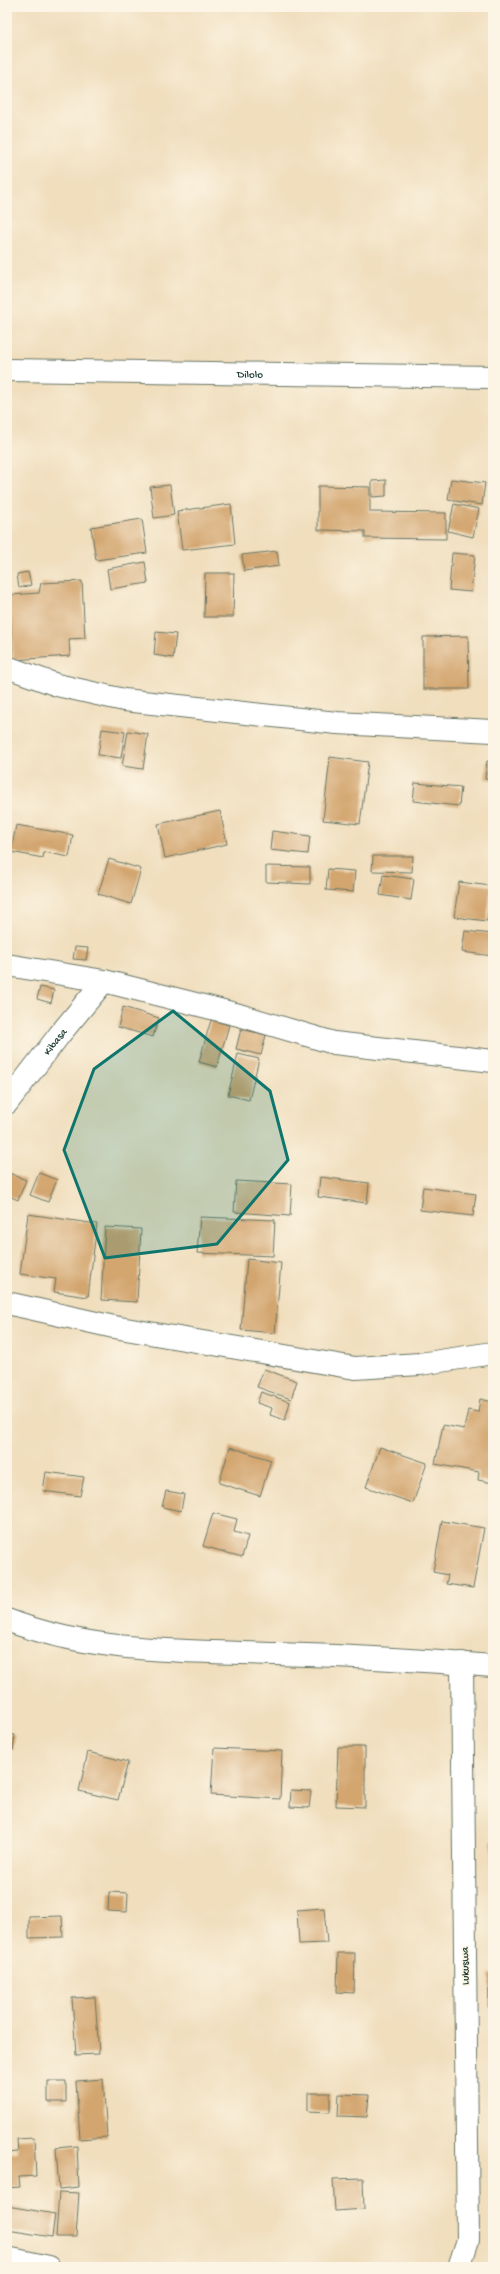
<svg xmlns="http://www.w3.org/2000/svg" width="500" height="2274" viewBox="0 0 500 2274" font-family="'Gochi Hand',sans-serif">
	<rect width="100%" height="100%" fill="#fcf5e5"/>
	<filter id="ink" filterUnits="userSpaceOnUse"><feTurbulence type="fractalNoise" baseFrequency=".025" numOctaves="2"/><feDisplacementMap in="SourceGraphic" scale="8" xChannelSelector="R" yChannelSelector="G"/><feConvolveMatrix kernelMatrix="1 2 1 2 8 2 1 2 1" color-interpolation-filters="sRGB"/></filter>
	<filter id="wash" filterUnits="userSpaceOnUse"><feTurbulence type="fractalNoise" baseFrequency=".012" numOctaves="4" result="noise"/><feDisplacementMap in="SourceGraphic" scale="16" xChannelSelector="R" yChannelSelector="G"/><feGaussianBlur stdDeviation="0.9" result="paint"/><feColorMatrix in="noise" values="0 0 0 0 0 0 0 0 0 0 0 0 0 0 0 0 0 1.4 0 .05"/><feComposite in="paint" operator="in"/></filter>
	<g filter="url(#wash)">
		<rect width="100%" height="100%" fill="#f0debd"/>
		<g id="blocks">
			<!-- building -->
			<path fill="#d3a670" d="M451,479L485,483L482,505L448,500Z
				M386,480V496L372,497V481Z
				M170,485L174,515L154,518L150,487Z
				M318,486L370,487V512L446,513V539L365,538V531L318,530Z
				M231,504L235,544L182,550L177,511Z
				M454,504L479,509L473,537L448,531Z
				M142,519L147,553L96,560L91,527Z
				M277,551L279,566L244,571L242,555Z
				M452,553L475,555L471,592L449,590Z
				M145,562L148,583L110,589L107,569Z
				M28,572L31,585L19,588L17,574Z
				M205,573H234L233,617H204Z
				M82,581L85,638L69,639L70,656L13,660L9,595L39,593L41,583Z
				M156,632L176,634L173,658L154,655Z
				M468,636L469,689H423V637Z
				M102,729L125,732L121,758L98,755Z
				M128,731L148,734L143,769L122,766Z
				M330,757L368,762L360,824L323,820Z
				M487,761H493V780L485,779Z
				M415,783L461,787L459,806L413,801Z
				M220,811L227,844L165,858L158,824Z
				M16,825L73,835L69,857L44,852L43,858L11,852Z
				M272,831L310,836L308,854L270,850Z
				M373,856H413L412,872L372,871Z
				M109,859L141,869L131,904L98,894Z
				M266,866L310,867V884L266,882Z
				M328,869L355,871L353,892L326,890Z
				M383,875L414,879L411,900L380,895Z
				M459,882L491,886L487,921L454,917Z
				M465,931L493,934V956L462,952Z
				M75,947L88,948L86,960L73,959Z
				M40,987L54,990L51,1003L37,999Z
				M123,1007L159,1018L153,1037L118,1027Z
				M211,1020L229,1025L217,1067L199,1062Z
				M241,1029L266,1035L261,1055L236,1049Z
				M238,1054L259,1059L249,1100L228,1095Z
				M7,1172L26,1180L18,1200L7,1195Z
				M39,1173L57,1180L48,1202L30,1195Z
				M320,1177L369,1183L367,1203L318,1197Z
				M236,1181L292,1184L290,1216L234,1212Z
				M423,1187L476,1194L473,1216L420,1210Z
				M28,1214L97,1224L88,1297L54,1292L56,1279L20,1274Z
				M200,1217L275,1220L273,1256L197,1253Z
				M105,1227L141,1229L137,1302L101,1300Z
				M247,1259L281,1263L275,1333L241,1330Z
				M264,1369L297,1381L291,1399L257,1387Z
				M261,1392L290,1402L285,1420L270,1415L272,1408L257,1403Z
				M480,1399L493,1402V1483L478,1480L479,1472L435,1464L443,1425L464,1429L468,1410L478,1412Z
				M230,1447L271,1460L260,1496L219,1483Z
				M380,1447L427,1463L413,1503L366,1487Z
				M46,1472L84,1477L80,1496L43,1491Z
				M166,1491L184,1494L181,1511L162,1507Z
				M213,1513L237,1519L234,1532L248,1536L242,1557L203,1546Z
				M442,1521L484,1528L473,1588L446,1584L448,1575L433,1572Z
				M7,1734L15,1735L13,1750L7,1749Z
				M338,1747H365V1807L336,1806Z
				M214,1748L282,1751L280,1799L211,1795Z
				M88,1752L128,1762L118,1800L79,1791Z
				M291,1790L311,1791L309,1808L290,1807Z
				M491,1841H493V1891H491Z
				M109,1892L128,1893L127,1912L108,1911Z
				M324,1908L327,1943L299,1944L297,1910Z
				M62,1916L63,1937L29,1938V1917Z
				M338,1953H355L354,1993L337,1992Z
				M489,1974H493V2006L489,2007Z
				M95,1997L99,2054L76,2055L72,1998Z
				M103,2079L107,2137L80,2139L76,2081Z
				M48,2081H66V2102H48Z
				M308,2093H330V2112L308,2111Z
				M339,2094L369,2095L367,2117L338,2116Z
				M34,2138L36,2176L19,2177L20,2187L7,2188V2153L18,2152L17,2139Z
				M77,2146L79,2187L59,2189L56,2148Z
				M363,2178L364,2209L335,2211L333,2179Z
				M59,2192L79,2193L76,2237H56Z
				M7,2206L55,2214L52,2237L7,2230Z"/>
		</g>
	</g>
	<g filter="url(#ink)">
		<use href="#blocks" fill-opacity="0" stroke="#687564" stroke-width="1"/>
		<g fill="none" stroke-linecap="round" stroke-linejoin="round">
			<!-- street casing -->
			<g stroke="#687564" stroke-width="24">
				<g id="street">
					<path id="s1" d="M7,370L493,377"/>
					<path d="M7,667L57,685L124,700L337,723L493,731"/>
					<path d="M7,965L104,981L239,1015L334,1043L493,1061"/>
					<path id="s2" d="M7,1103L60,1034L104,981"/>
					<path d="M7,1303L114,1327L355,1368L420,1364L493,1353"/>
					<path d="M7,1620C92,1653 186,1651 276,1654C348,1656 420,1660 493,1666"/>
					<path d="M7,2258L49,2267"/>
					<path d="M459,2267L468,2240L462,1663"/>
				</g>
			</g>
			<!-- street -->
			<use href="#street" stroke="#fff" stroke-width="22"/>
		</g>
	</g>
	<!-- marked area -->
	<path fill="#0f766e" fill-opacity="0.2" stroke="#0f766e" stroke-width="3" stroke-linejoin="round" d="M173,1011L270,1091L288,1160L217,1244L105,1258L64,1150L94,1069Z"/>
	<g text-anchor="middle" stroke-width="3.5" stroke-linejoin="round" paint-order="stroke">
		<!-- street labels -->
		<g font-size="11" fill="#1f3d34" stroke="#fcf5e5">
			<text dy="4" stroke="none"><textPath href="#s1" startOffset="243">Dilolo</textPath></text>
			<text dy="4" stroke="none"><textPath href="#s2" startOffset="78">Kibasa</textPath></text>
			<text transform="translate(464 1966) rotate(-91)" y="4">Lukuswa</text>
		</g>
	</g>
	<!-- margin -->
	<rect width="500" height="2274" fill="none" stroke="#fcf5e5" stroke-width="24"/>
</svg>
